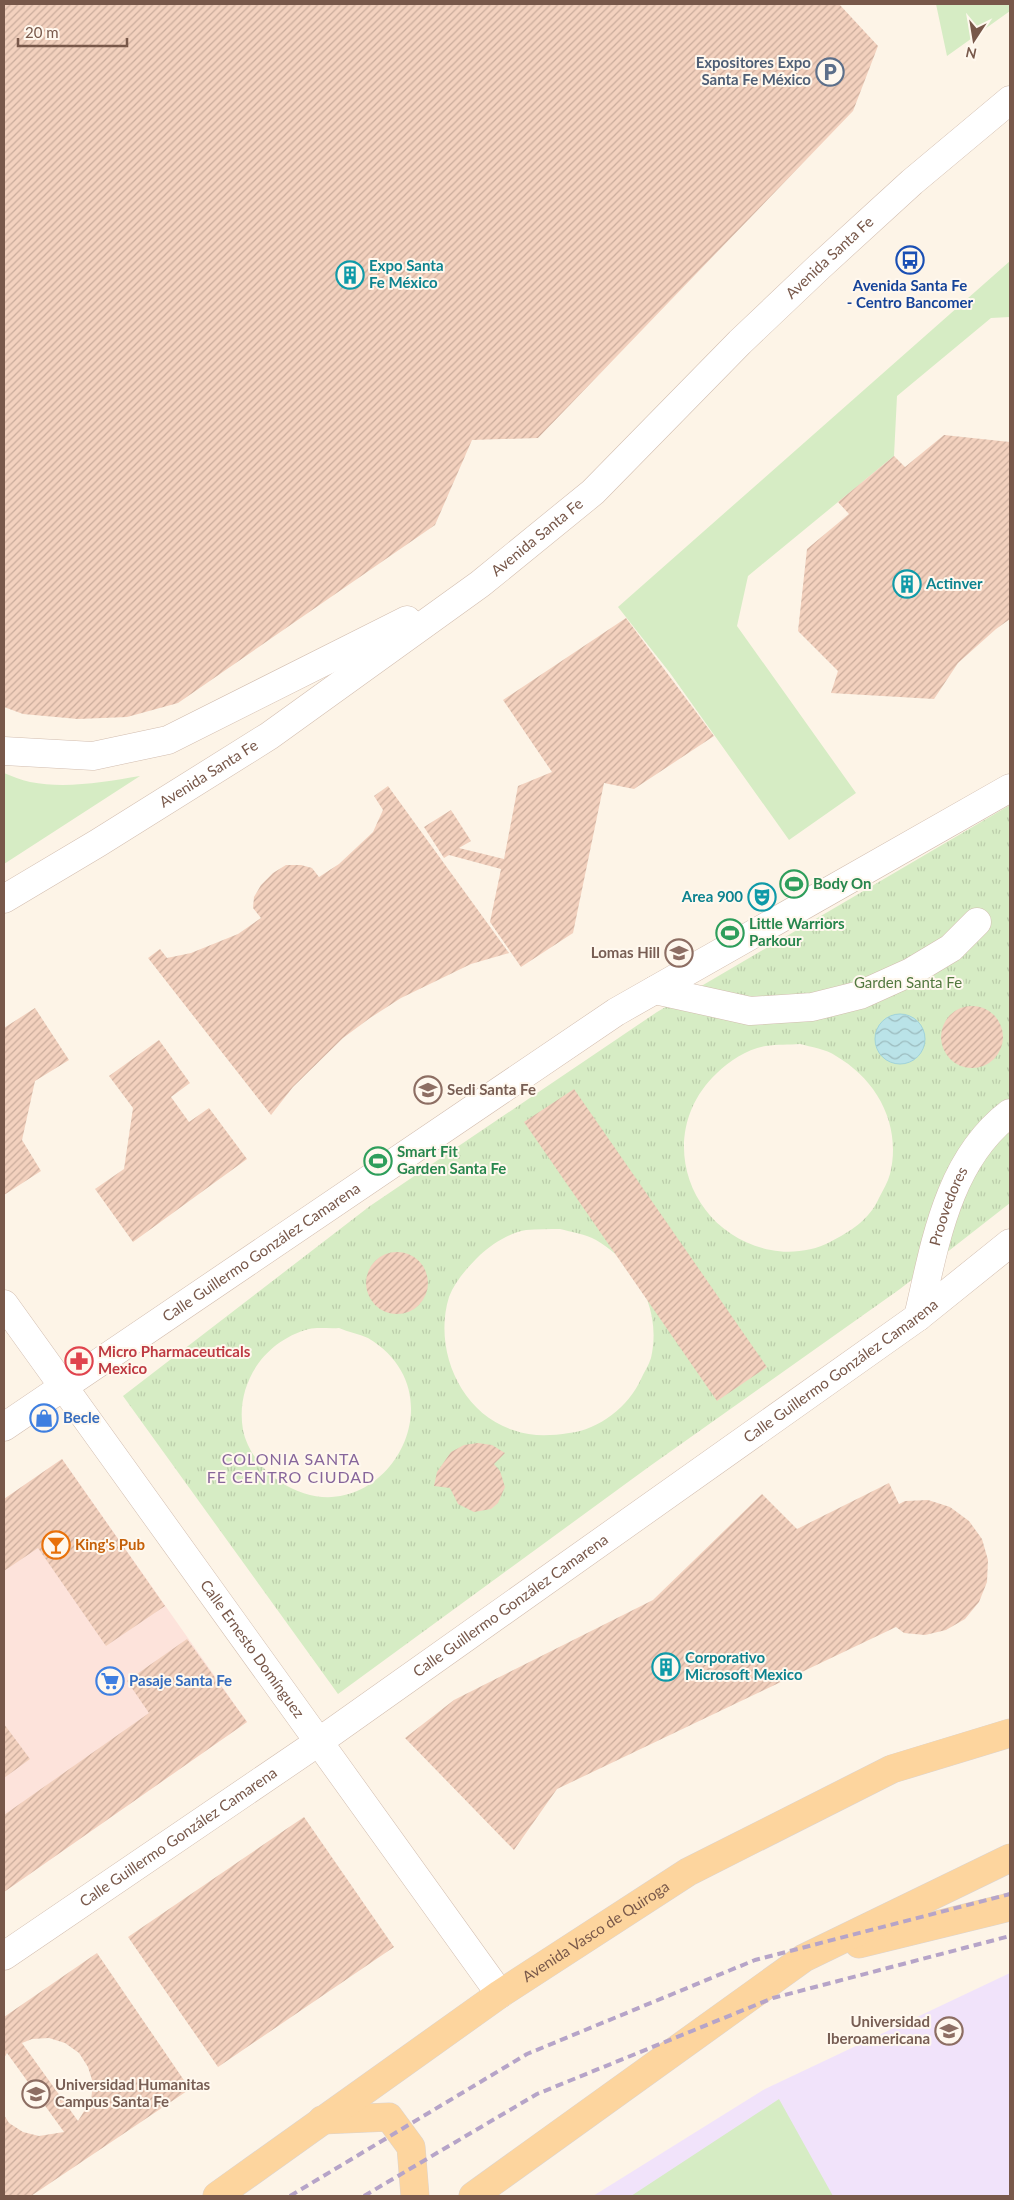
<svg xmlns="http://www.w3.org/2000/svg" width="1014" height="2200" viewBox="0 0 1014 2200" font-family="Lato,sans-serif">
	<defs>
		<pattern id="park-tufts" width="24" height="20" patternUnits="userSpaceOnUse" patternTransform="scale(1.25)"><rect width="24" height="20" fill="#d6ecc4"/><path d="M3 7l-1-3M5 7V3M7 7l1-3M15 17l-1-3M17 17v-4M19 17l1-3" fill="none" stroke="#bca"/></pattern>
		<pattern id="water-waves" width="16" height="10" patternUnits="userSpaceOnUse" patternTransform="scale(1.25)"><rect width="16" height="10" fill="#bae3e8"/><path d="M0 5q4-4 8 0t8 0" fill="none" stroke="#9cbbbe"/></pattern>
		<pattern id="building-hatch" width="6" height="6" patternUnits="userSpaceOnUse" patternTransform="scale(1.25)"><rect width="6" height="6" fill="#f3d1be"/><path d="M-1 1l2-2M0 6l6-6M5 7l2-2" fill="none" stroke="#caac9c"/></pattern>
	</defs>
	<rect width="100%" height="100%" fill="#fdf4e7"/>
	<!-- commercial -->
	<path fill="#fde3db" d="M62,1459L247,1722L4,1892V1499Z"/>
	<!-- education -->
	<path fill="#f1e3fa" d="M1010,1973V2196H593L765,2089Z"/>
	<!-- green -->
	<path fill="#d6ecc4" d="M936,4H1010V11L947,56Z
		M1010,261V317L991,318L897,396L894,456L748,576L737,626L856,793L789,840L670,673L618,607Z
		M4,773C12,776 21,780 30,782C66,789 104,782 140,776L4,864Z
		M779,2099L833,2196H631Z"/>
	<!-- park -->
	<path fill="url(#park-tufts)" fill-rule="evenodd" d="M1010,805V1203L900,1289L650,1466L338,1694L123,1396L370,1206L657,1012ZM800,1044C811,1047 826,1049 836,1056C877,1080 902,1125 890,1174C888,1182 883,1190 879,1198C870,1219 850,1232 830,1242C813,1251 790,1254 771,1250C688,1234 653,1133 717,1073C730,1061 747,1049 766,1046C777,1044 789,1045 800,1044ZM560,1229C571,1232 586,1234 596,1240C637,1264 662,1310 651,1358C649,1365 644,1372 641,1379C629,1406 599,1430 569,1433C550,1436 532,1437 513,1430C460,1413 433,1349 449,1297C455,1281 468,1267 480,1255C492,1244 509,1233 526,1230C537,1229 549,1229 560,1229ZM339,1328C348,1332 359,1334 368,1338C468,1398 375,1546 279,1481C262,1470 247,1450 243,1430C235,1384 264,1341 309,1329C318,1327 330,1329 339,1328Z"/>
	<!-- water -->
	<path fill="url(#water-waves)" stroke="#a0d3da" d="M875 1039a25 25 0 1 1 50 0a25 25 0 1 1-50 0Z"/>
	<!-- building -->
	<path fill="url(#building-hatch)" fill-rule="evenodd" d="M4,4H839L878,46L853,111L538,438L472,440L435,525L178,703L127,717L78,719L23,714L4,707Z
		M944,435L1010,442V619L996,629L958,663L934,699L831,693L838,671L798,631L807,549L849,514L838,502L894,456L905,467Z
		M626,618L714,736L634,789L604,783L573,933L521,967L490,922L501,869L449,855L444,858L424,827L451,810L471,841L459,848L504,859L518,786L552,772L503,700Z
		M388,786L509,953L471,964L401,998L370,1018L343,1038L293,1087L271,1115L148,958L160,949L167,958L191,953L238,934L261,918L253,908L254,897L261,885L273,873L286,865H301L312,868L319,877L339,864L373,832L383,810L374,796Z
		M941 1037a31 31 0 1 1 62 0a31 31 0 1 1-62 0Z
		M35,1008L69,1060L35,1081L22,1140L41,1171L4,1195V1028Z
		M159,1040L190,1083L171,1097L189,1122L209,1108L247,1159L133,1242L95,1189L124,1169L133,1108L109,1076Z
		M574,1089L767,1367L717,1401L524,1122Z
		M366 1283a31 31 0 1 1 62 0a31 31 0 1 1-62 0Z
		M478,1443L492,1445L505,1453L494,1464L500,1471L505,1487L498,1503L491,1509L474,1512L458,1504L450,1488L434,1486L437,1472L451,1452L464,1445Z
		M62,1459L165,1606L106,1646L38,1548L4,1571V1499Z
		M889,1483L899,1504L905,1501L928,1500L950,1507L969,1521L982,1539L988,1560L987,1582L979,1602L965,1619L946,1630L925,1635L904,1633L896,1627L557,1789L514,1850L405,1738L454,1700L653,1600L762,1494L797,1529Z
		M187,1639L247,1722L4,1892V1815L149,1713L127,1681Z
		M4,1724L30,1759L4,1778Z
		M304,1817L394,1947L218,2067L128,1937Z
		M97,1953L190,2089L31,2196H4V2115L9,2123L23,2132L39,2136L64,2132L7,2053L4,2058V2017ZM49,2038L65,2043L79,2053L88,2067L93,2083L91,2100L78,2121L22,2043L32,2039Z"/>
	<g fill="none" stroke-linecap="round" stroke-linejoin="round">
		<!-- minor casing -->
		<g stroke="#d2bdaf" stroke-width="29">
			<g id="minor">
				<path d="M4,751L93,756L168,740L407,620"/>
				<path id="s1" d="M4,899L98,843L269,736L480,584L593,492L740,342L819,267L912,182L1010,100"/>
				<path d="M655,990L750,1011L812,1007L860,995L911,972L951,948L977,922"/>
				<path id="s2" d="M4,1304L500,1994"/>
				<path id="s3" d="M918,1317C935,1245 947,1161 1010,1113"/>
				<path id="s4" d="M4,1427L616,1012L1010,788"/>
				<path id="s5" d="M4,1956L317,1743L918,1317L1010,1243"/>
			</g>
		</g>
		<!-- major casing -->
		<g stroke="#dcd4d0" stroke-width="29">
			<g id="major">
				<path d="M859,1944L1010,1907"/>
				<path d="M322,2120L389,2117L411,2147L415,2196"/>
				<path id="s6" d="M217,2196L500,1994L688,1872L892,1769L1010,1733"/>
				<path d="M473,2196L804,1958L1010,1858"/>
			</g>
		</g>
		<!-- minor -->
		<use href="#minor" stroke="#fff" stroke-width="28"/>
		<!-- major -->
		<use href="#major" stroke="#fdd59e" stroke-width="28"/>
		<!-- rail -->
		<path stroke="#b6a4c8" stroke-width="4" stroke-dasharray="8 5" stroke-linecap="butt" d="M290,2196L527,2054L755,1960L1010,1894
			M364,2196L537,2094L773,1998L1010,1936"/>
	</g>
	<!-- icons -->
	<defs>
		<g id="parking-ring" transform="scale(1.4375)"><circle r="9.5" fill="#fff8ee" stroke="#5c6f8a" stroke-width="1.5"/><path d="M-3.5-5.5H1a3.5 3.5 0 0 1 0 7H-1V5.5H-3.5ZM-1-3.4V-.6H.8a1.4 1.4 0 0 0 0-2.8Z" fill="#5c6f8a"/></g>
		<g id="bus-ring" transform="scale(1.4375)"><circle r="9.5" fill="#fff8ee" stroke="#1a4fb4" stroke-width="1.5"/><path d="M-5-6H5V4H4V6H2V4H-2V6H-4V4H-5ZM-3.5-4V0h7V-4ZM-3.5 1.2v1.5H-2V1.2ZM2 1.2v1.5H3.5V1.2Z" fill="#1a4fb4"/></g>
		<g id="building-ring" transform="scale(1.4375)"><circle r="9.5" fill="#fff8ee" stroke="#0f9aa8" stroke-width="1.5"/><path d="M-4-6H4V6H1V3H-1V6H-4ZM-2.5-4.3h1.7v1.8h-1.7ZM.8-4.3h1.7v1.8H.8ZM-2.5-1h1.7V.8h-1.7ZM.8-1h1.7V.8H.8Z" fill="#0f9aa8"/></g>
		<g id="stadium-ring" transform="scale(1.4375)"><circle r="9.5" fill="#fff8ee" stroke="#2e9e5b" stroke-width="1.5"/><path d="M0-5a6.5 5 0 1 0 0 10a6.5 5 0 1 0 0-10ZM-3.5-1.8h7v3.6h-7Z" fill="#2e9e5b"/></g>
		<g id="theatre-ring" transform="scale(1.4375)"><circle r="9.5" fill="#fff8ee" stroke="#0f9aa8" stroke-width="1.5"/><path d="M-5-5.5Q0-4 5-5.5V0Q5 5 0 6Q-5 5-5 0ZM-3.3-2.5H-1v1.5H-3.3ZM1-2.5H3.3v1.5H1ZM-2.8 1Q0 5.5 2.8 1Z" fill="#0f9aa8"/></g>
		<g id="school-ring" transform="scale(1.4375)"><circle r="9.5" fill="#fff8ee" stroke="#8d6e63" stroke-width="1.5"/><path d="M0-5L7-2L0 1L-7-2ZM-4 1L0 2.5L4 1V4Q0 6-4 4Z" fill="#8d6e63"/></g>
		<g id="pharmacy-ring" transform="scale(1.4375)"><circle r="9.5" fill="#fff8ee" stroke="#e0444e" stroke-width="1.5"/><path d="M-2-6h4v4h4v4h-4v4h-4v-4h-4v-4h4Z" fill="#e0444e"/></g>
		<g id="shop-ring" transform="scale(1.4375)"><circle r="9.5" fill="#fff8ee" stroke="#3f7fe0" stroke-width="1.5"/><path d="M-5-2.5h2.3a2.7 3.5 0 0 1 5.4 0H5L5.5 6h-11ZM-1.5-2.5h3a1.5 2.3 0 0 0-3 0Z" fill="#3f7fe0"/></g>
		<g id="bar-ring" transform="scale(1.4375)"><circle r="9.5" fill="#fff8ee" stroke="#e8710a" stroke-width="1.5"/><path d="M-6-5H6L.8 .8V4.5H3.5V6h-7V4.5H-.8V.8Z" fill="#e8710a"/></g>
		<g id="supermarket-ring" transform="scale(1.4375)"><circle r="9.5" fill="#fff8ee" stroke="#3f7fe0" stroke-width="1.5"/><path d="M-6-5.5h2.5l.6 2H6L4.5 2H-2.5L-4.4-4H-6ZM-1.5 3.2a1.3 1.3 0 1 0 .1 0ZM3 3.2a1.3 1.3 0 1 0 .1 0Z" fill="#3f7fe0"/></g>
		<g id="university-ring" transform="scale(1.4375)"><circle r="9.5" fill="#fff8ee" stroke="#8d6e63" stroke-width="1.5"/><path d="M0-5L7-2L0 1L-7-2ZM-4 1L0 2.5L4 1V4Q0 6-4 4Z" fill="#8d6e63"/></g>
	</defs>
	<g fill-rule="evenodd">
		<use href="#parking-ring" x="830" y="72"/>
		<use href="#bus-ring" x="910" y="260"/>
		<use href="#building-ring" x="350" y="275"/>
		<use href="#building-ring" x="907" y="584"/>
		<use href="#stadium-ring" x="794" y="884"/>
		<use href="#theatre-ring" x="762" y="897"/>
		<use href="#stadium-ring" x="730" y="933"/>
		<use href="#school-ring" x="679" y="953"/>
		<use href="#school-ring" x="428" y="1090"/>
		<use href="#stadium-ring" x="378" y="1161"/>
		<use href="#pharmacy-ring" x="79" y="1361"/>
		<use href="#shop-ring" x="44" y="1418"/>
		<use href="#bar-ring" x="56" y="1545"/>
		<use href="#building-ring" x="666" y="1667"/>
		<use href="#supermarket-ring" x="110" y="1681"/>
		<use href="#university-ring" x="949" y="2031"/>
		<use href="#university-ring" x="36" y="2094"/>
	</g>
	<g text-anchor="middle" stroke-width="4" stroke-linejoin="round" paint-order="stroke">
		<!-- service labels -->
		<g font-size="15" font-weight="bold" fill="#4e5e75" stroke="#fff8ee" text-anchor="end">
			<text x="811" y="68">Expositores Expo<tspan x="811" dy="17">Santa Fe México</tspan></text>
		</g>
		<!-- street labels -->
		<g font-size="15" fill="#78584a" stroke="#fff8ee">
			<text dy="5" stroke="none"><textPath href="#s1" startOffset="1050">Avenida Santa Fe</textPath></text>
			<text dy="5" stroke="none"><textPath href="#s1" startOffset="645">Avenida Santa Fe</textPath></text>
			<text dy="5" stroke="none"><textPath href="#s1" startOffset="240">Avenida Santa Fe</textPath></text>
			<text dy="5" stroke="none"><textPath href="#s3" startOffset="115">Proovedores</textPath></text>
			<text dy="5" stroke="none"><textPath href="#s4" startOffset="311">Calle Guillermo González Camarena</textPath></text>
			<text dy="5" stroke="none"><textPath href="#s5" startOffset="1021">Calle Guillermo González Camarena</textPath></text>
			<text dy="5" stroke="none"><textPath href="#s5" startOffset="616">Calle Guillermo González Camarena</textPath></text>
			<text dy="5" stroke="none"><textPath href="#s2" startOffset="425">Calle Ernesto Domínguez</textPath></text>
			<text dy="5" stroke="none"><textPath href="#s5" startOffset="211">Calle Guillermo González Camarena</textPath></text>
			<text dy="5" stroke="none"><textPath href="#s6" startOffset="462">Avenida Vasco de Quiroga</textPath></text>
		</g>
		<!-- culture labels -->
		<g font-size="15" font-weight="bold" fill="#0d838f" stroke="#fff8ee" text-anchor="start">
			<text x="369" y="271">Expo Santa<tspan x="369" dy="17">Fe México</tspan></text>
			<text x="926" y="589">Actinver</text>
			<text x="743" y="902" text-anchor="end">Area 900</text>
			<text x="685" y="1663">Corporativo<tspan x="685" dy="17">Microsoft Mexico</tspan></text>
		</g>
		<!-- transit labels -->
		<g font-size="15" font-weight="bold" fill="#164399" stroke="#fff8ee">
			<text x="910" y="291">Avenida Santa Fe<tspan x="910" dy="17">- Centro Bancomer</tspan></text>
		</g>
		<!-- leisure labels -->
		<g font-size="15" font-weight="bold" fill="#27864d" stroke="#fff8ee" text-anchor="start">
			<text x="813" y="889">Body On</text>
			<text x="749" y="929">Little Warriors<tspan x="749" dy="17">Parkour</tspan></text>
			<text x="397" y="1157">Smart Fit<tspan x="397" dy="17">Garden Santa Fe</tspan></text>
		</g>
		<!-- education labels -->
		<g font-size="15" font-weight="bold" fill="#785e54" stroke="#fff8ee" text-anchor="end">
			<text x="660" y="958">Lomas Hill</text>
			<text x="447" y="1095" text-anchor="start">Sedi Santa Fe</text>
			<text x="930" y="2027">Universidad<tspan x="930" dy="17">Iberoamericana</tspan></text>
			<text x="55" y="2090" text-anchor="start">Universidad Humanitas<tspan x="55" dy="17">Campus Santa Fe</tspan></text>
		</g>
		<!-- park labels -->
		<g font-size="15" fill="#52783f" stroke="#fff8ee">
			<text x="908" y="988">Garden Santa Fe</text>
		</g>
		<!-- health labels -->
		<g font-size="15" font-weight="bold" fill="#be3a42" stroke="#fff8ee" text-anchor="start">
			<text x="98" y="1357">Micro Pharmaceuticals<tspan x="98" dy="17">Mexico</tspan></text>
		</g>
		<!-- shop labels -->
		<g font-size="15" font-weight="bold" fill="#366cbe" stroke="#fff8ee" text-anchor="start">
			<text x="63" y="1423">Becle</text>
			<text x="129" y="1686">Pasaje Santa Fe</text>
		</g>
		<!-- food labels -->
		<g font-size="15" font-weight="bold" fill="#c56008" stroke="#fff8ee" text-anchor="start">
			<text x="75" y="1550">King's Pub</text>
		</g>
		<!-- neighbourhood labels -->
		<g font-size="16" letter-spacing="1" fill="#87669b" stroke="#fff8ee">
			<text x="291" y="1465">COLONIA SANTA<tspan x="291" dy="18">FE CENTRO CIUDAD</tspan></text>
		</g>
	</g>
	<!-- border -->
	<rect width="1014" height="2200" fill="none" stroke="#78584a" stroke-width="10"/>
	<!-- north arrow -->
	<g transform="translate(974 40) rotate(192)" stroke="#fff8ee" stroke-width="4" paint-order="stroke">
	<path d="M0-4L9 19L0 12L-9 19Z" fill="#78584a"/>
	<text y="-8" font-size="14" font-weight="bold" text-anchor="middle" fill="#78584a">N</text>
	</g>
	<!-- scale -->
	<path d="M18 38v8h109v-8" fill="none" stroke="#78584a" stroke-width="2.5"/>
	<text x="25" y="38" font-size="15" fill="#78584a" stroke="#fff8ee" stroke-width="4" paint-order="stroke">20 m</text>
</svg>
